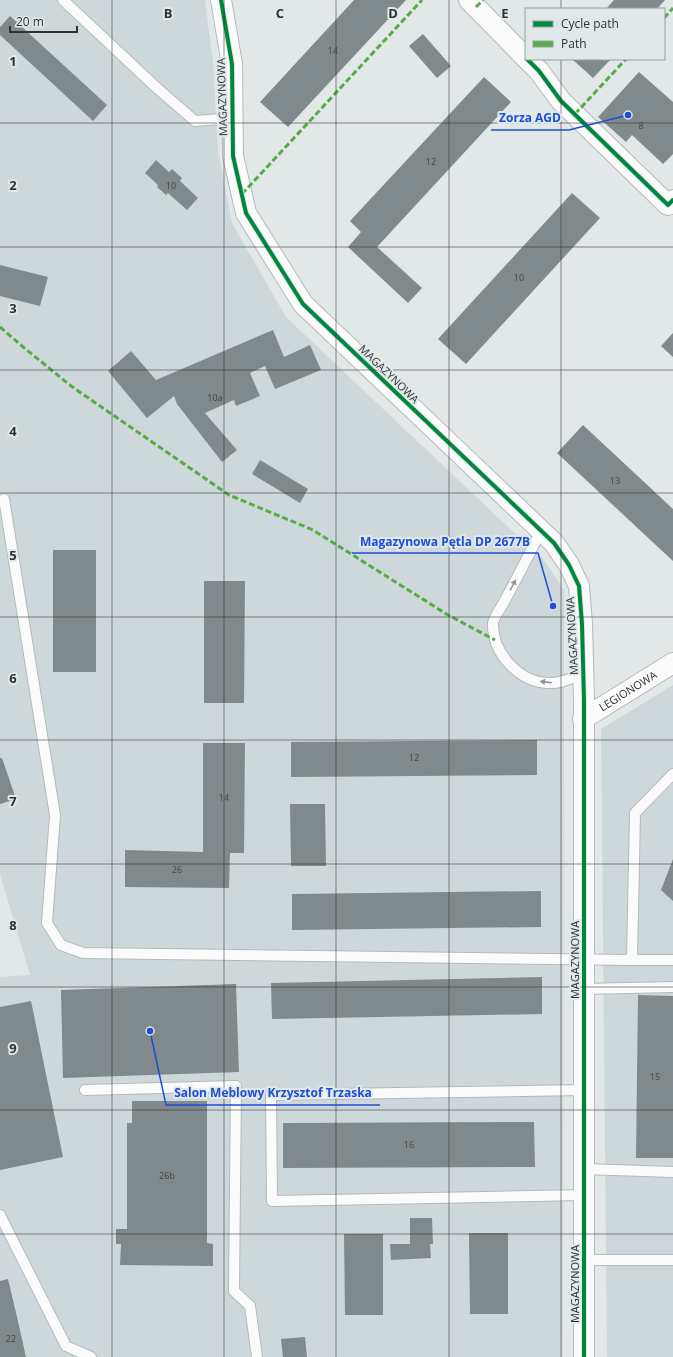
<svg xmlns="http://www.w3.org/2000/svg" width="673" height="1357" viewBox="0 0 673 1357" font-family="'Open Sans',sans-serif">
	<rect width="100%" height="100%" fill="#e2e7e8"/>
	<!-- built -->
	<path fill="#ced8db" d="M0,0H205L213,62L218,151L232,223L286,317L508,527L541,556L564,590L563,1357H0V977L30,975L0,874Z
		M673,685V1357H607L601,729Z"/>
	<!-- building -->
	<path fill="#80898b" d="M354,0H406L288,127L260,102Z
		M614,0H665L657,9H606Z
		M10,16L107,105L93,121L0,35V27Z
		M423,34L451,66L437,78L409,46Z
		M572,59H611L593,78Z
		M639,72L673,102V154L663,164L632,135L626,142L598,117Z
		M484,77L511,102L377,247L422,288L408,303L348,247L361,232L350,221Z
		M156,160L169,172L172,169L182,178L180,181L198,198L187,210L168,193L166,195L157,187L158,185L145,173Z
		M572,193L600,218L466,364L438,339Z
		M0,265L48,277L40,306L0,296Z
		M273,330L284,357L310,345L321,370L275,389L265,366L250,373L260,396L236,406L234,400L205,413L237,450L222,462L177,404L174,396L147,418L108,371L131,351L156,380Z
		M673,333V357L661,346Z
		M583,425L673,509V561L557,453Z
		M260,460L308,489L300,503L252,474Z
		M53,550H96V672H53Z
		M204,581H245L244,703H204Z
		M537,740V775L291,777V742Z
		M203,743H245L244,853H230L229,888L125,887V850L203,852Z
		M0,758H2L16,799L0,804Z
		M290,804H325L326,866H291Z
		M673,859V901L661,890Z
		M541,891V927L292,930V894Z
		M542,977V1014L272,1019L271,983Z
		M236,984L239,1072L63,1078L61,990Z
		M638,995L673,996V1158H636Z
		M31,1001L63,1157L0,1170V1007Z
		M132,1101H207V1243L213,1244V1266L120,1265L121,1244H116V1229H127V1123H132Z
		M534,1122L535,1167L283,1168V1123Z
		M410,1218H432L433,1244H430L431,1258L391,1260L390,1244H410Z
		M469,1233H508V1314H470Z
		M344,1234H383V1315H345Z
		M8,1279L17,1317L26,1357H0V1281Z
		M305,1337L307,1357H283L281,1339Z"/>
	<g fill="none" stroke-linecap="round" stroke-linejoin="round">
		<!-- service casing -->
		<g stroke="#b5b9ba" stroke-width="12">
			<path id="service" d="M63,0L158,89L195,121L233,118
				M4,499L55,815L47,923L61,945L83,953L632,960L635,813L673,774
				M541,531C529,555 517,578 504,602C501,608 494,617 493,623C492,653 519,682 548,683C560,684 572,678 583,674
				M632,960H673
				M584,989L673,987
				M85,1090L236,1086L234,1291L250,1306L257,1357
				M584,1090L271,1095L272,1201L584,1195
				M584,1169L673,1172
				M0,1215L66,1346L91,1357
				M584,1260H673"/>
		</g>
		<!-- minor casing -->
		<g stroke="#b5b9ba" stroke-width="22">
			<g id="minor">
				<path d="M221,0L232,64L233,156L246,213L303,304L554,543L569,565L579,586L582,624L584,700V1357"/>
				<path d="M469,0L526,58"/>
				<path d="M527,59L539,71L561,101L668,205L673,200"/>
				<path id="s1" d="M583,719L673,663"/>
			</g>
		</g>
		<!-- service -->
		<use href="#service" stroke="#fbfbfc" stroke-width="10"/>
		<!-- minor -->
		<use href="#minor" stroke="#fbfbfc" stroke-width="20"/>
		<!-- quiet -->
		<path stroke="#54ac45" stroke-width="3" stroke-dasharray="6 3" stroke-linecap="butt" d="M476,7L483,0
			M664,18L673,8
			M575,114L626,59
			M242,194L422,0
			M0,327L22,346L71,386L229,495L313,530L448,615L495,640"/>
		<!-- cycleway casing -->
		<g stroke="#e0e8ea" stroke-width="6">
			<path id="cycleway" d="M221,0L232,64L233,156L246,213L303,304L554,543L569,565L579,586L582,624L584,700V1357
				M527,59L539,71L561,101L668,205L673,200"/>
		</g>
		<!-- cycleway -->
		<use href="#cycleway" stroke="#00873e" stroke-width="4"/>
	</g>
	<!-- one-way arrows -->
	<defs><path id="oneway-solid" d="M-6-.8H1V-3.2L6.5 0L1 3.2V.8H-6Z"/></defs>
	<g fill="#959698">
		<use href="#oneway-solid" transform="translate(513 585) rotate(-62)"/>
		<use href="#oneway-solid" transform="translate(546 682) rotate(-173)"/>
	</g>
	<!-- grid -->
	<path fill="none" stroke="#2f3233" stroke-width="1" stroke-opacity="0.55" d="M112,0V1357M224,0V1357M336,0V1357M449,0V1357M561,0V9M561,59V1357M0,123H673M0,247H673M0,370H673M0,493H673M0,617H673M0,740H673M0,864H673M0,987H673M0,1110H673M0,1234H673"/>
	<g text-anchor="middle" stroke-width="4" stroke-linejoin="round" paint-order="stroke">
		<!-- number labels -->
		<g font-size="9" fill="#434849">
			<text x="333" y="54">14</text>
			<text x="641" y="129">8</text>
			<text x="431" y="165">12</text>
			<text x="171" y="189">10</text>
			<text x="519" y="281">10</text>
			<text x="215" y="401">10a</text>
			<text x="615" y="484">13</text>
			<text x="414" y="761">12</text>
			<text x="224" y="801">14</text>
			<text x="177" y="873">26</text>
			<text x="655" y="1080">15</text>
			<text x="409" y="1148">16</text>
			<text x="167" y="1179">26b</text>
			<text x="11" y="1342">22</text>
		</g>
		<!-- street labels -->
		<g font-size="11" fill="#2f3233" stroke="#e0e8ea">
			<text transform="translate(222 97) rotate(-92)" y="4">MAGAZYNOWA</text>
			<text transform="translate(389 374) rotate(44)" y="4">MAGAZYNOWA</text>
			<text transform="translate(572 636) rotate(-93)" y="4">MAGAZYNOWA</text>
			<text dy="4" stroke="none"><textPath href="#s1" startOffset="53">LEGIONOWA</textPath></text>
			<text transform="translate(575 960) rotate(-90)" y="4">MAGAZYNOWA</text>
			<text transform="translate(575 1284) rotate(-90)" y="4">MAGAZYNOWA</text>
		</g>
	</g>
	<g font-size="13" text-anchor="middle" font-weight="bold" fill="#2f3233" stroke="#e0e8ea" stroke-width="4" stroke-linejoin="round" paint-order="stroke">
		<text x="168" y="18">B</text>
		<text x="280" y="18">C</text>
		<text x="393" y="18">D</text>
		<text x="505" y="18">E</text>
		<text x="13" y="66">1</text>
		<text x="13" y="190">2</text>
		<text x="13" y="313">3</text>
		<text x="13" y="436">4</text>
		<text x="13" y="560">5</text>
		<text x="13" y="683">6</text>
		<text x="13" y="806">7</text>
		<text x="13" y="930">8</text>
		<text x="13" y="1053">9</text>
	</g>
	<!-- callouts -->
	<path fill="none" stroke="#1d4ed8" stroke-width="1.5" d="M628 115L569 130H491M553 606L538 553H352M150 1031L166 1105H380"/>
	<g fill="#1d4ed8" stroke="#e0e8ea" stroke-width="1.5">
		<circle cx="628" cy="115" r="4"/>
		<circle cx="553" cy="606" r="4"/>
		<circle cx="150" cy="1031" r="4"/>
	</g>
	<g font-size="12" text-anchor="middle" font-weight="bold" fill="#1d4ed8" stroke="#e0e8ea" stroke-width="4" stroke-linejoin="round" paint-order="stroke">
		<text x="530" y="122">Zorza AGD</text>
		<text x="445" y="546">Magazynowa Pętla DP 2677B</text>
		<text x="273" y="1097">Salon Meblowy Krzysztof Trzaska</text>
	</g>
	<!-- legend -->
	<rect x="525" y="8" width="140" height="52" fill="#e0e8ea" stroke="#999fa1"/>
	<rect x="533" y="21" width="20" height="6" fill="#00873e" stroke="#999fa1"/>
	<text x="561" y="28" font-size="12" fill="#2f3233">Cycle path</text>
	<rect x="533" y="41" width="20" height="6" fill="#54ac45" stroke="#999fa1"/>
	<text x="561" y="48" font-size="12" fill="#2f3233">Path</text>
	<!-- scale -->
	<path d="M10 26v6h67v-6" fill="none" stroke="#2f3233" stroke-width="2"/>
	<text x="16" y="26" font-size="12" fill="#2f3233" stroke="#e0e8ea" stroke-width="3" paint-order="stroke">20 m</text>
</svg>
